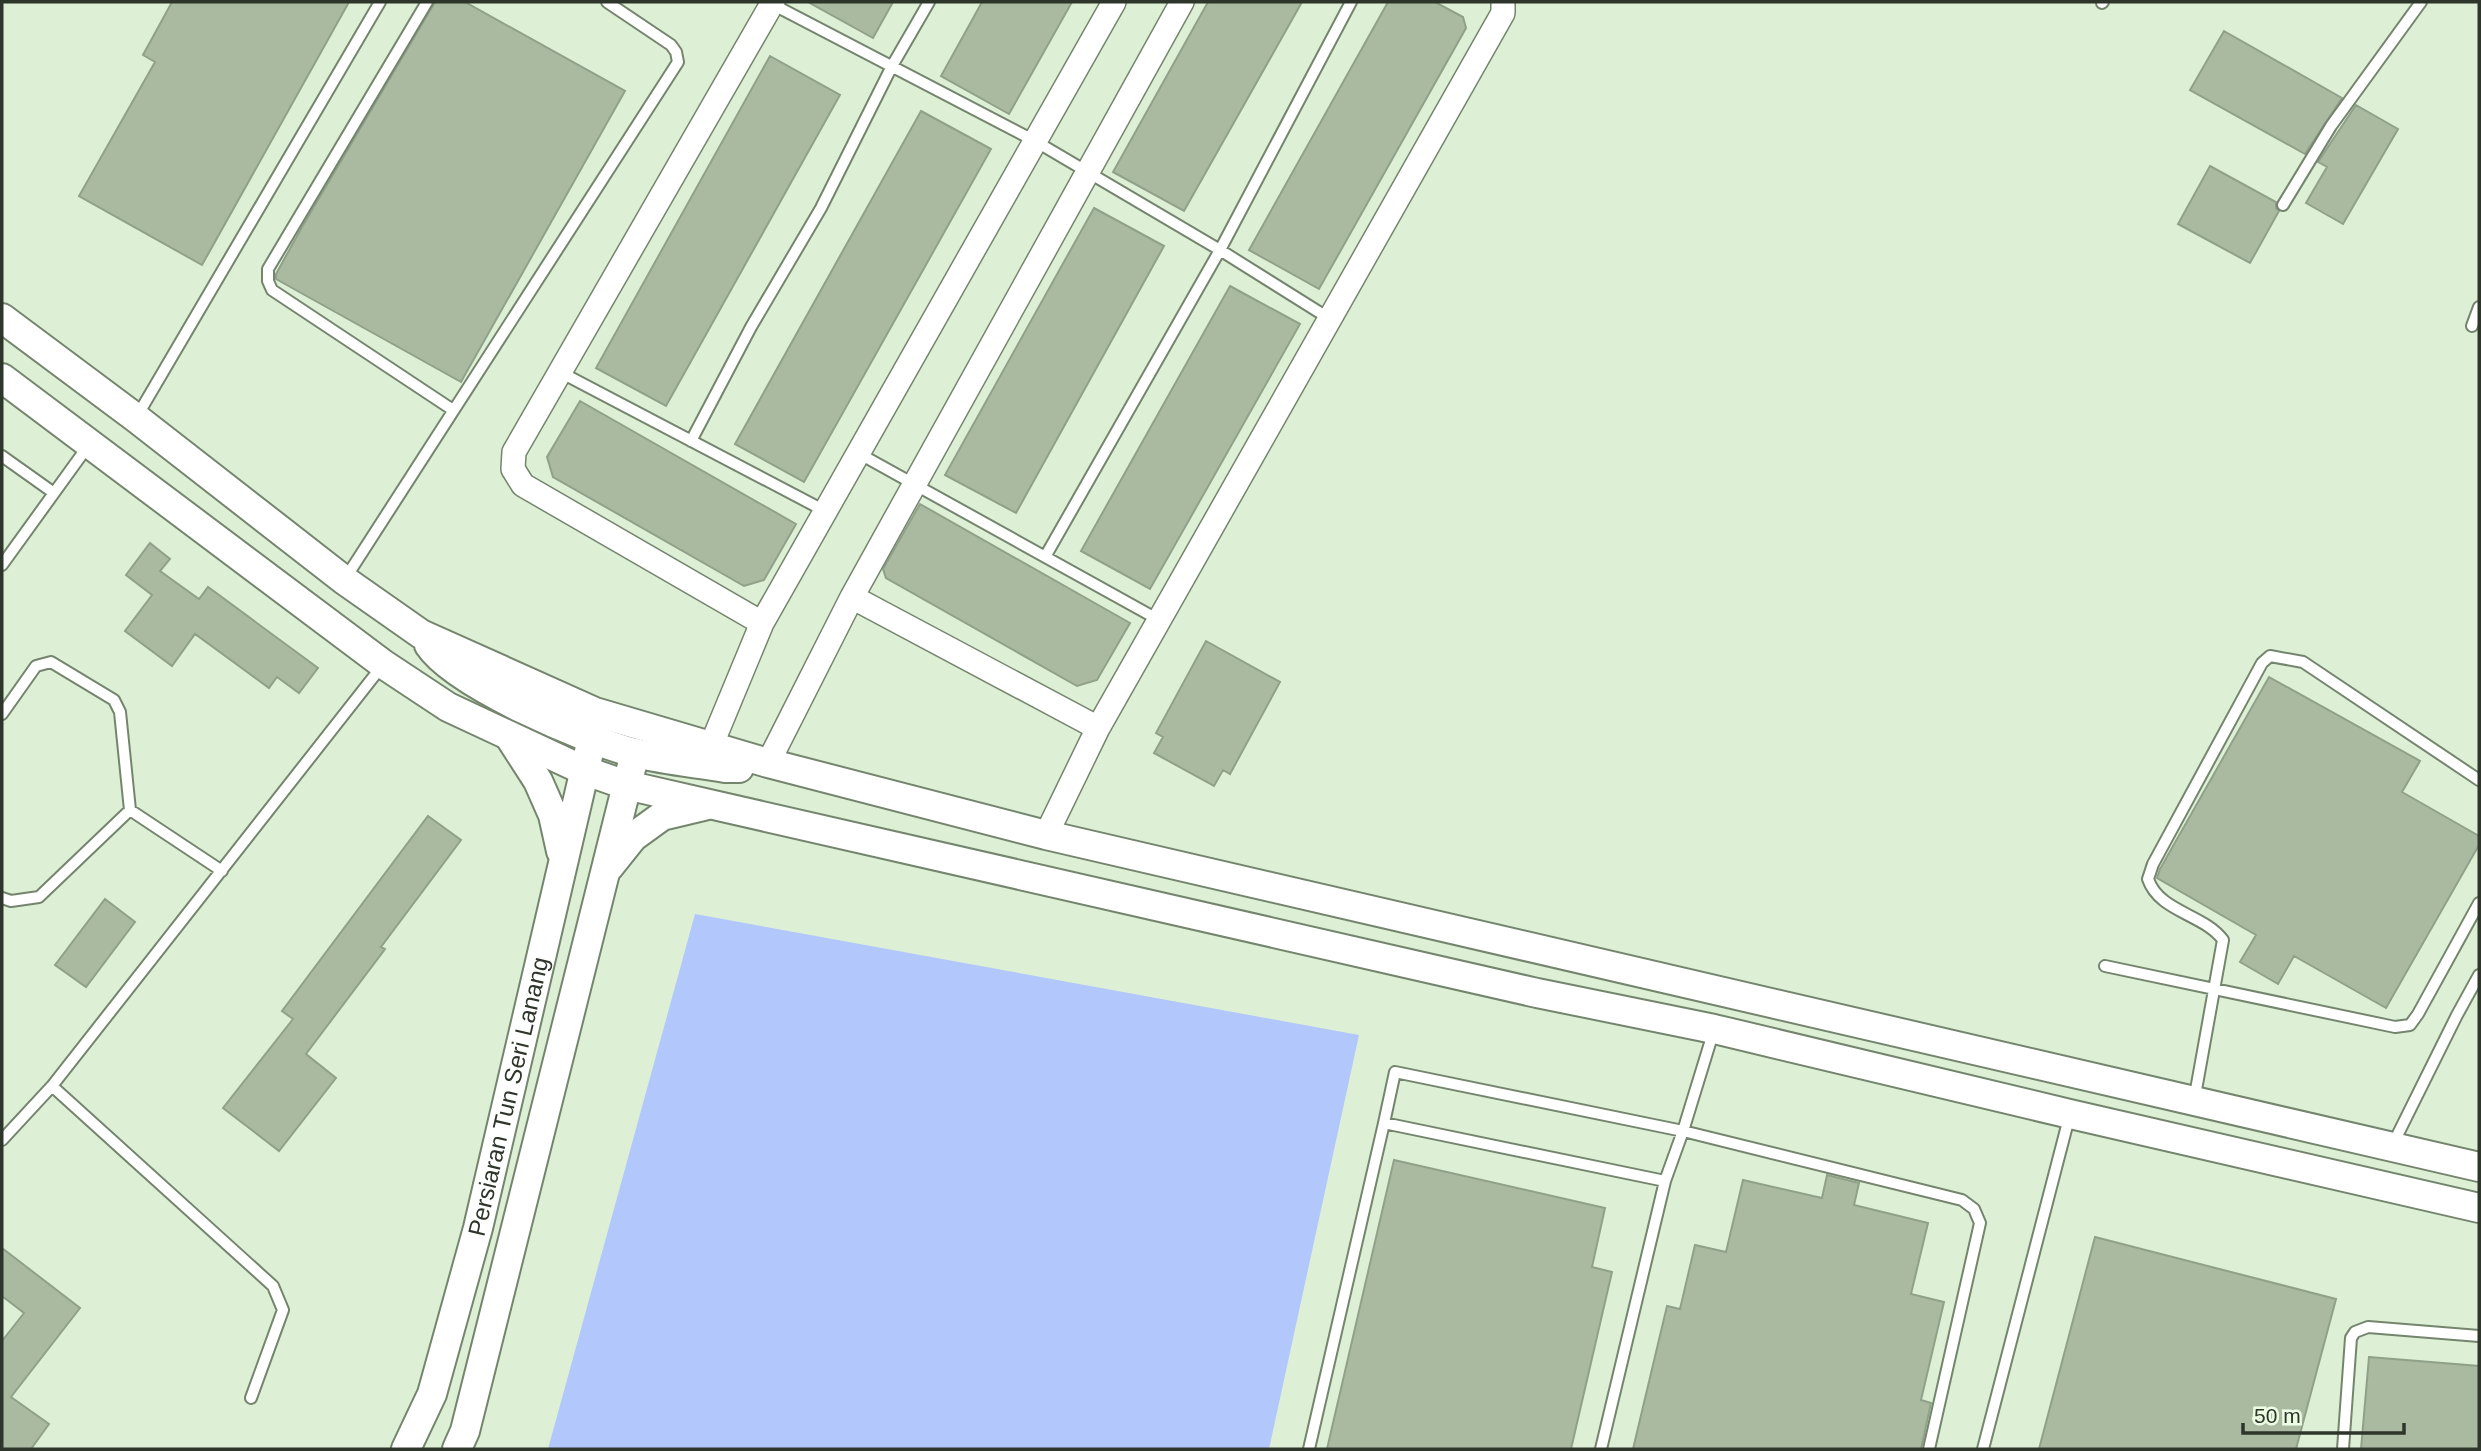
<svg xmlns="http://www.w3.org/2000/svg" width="2481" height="1451" viewBox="0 0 2481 1451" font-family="Arial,sans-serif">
	<rect width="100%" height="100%" fill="#ddf0d6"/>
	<!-- water -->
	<path fill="#b2c7fb" d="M695,914L1359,1035L1269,1449H548Z"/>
	<!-- building -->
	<path fill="#a9baa1" stroke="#90a189" stroke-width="2" d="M172,2H349L202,265L79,196L155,62L143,55Z
		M435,2H465L625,91L461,382L276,279V274L302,227Z
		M808,2H893L873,38Z
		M982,2H1072L1009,114L941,76Z
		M1208,2H1302L1184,211L1113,172Z
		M1388,2H1435L1463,17L1466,28L1319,289L1249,250Z
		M2224,31L2342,98L2305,154L2190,90Z
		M770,56L840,95L666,406L596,368Z
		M2356,105L2398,129L2343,224L2306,203L2327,167L2318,162Z
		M921,111L991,149L804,482L735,444Z
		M2210,166L2276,202V208L2279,211L2250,263L2178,224Z
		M1094,208L1164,246L1016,513L945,475Z
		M1230,286L1300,324L1150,589L1081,551Z
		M580,401L796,524L764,580L744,586L553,477L547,457Z
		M920,504L1130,623L1097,680L1077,686L886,578L883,569Z
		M150,543L170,559L160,571L199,599L208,587L318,668L299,693L277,677L269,688L195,634L172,666L125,631L152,595L126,575Z
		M1206,641L1280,682L1230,774L1223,770L1214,786L1154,753L1163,737L1156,733Z
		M2269,677L2420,761L2402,792L2479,836V845L2386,1008L2294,956L2278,984L2240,962L2256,935L2157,878L2160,869Z
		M428,816L461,840L381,947L385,949L306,1054L336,1078L279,1151L223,1108L293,1019L282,1011Z
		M105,899L135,922L86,987L55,965Z
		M1394,1160L1605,1208L1592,1267L1612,1272L1571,1449H1327Z
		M1827,1175L1859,1183L1854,1205L1928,1223L1911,1294L1944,1302L1921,1400L1931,1403L1921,1449H1633L1667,1306L1680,1309L1695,1245L1726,1252L1743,1180L1822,1198Z
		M2095,1237L2336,1299L2296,1449H2039Z
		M2,1248L80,1308L11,1397L49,1424L31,1449H2V1341L24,1313L2,1296Z
		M2369,1357L2479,1366V1449H2361Z"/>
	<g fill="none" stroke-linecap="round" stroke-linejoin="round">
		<!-- service casing -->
		<g stroke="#74856d" stroke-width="14">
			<path id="service" d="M427,2L268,269V281L272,290L453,410
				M2102,3L2103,2
				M772,4L1035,141L1220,250L1330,319
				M2283,205L2331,126L2421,2
				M2472,326L2479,307
				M560,372L825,511
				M136,418L380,2
				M691,441L751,327L821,208L892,66L929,2
				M858,453L1159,620
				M2,456L54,493
				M1045,557L1220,250L1351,2
				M2,565L88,446
				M345,579L678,62L676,52L671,45L607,2
				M2,714L36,666L51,662L114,700L120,712L130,810
				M2,898L11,901L39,897L130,810L222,871
				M2105,966L2395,1027L2410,1025L2418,1014L2479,903
				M2194,1101L2223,940C2204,914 2159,912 2148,879L2153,864L2262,663L2270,656L2303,662L2479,780
				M2,1140L52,1086
				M2393,1144L2457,1015L2479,975
				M1665,1181L1384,1123L1395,1072L1683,1131L1714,1030
				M251,1398L283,1310L273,1286L52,1086L382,666
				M1309,1449L1384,1123
				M1601,1449L1665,1181L1683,1131L1962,1200L1974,1209L1980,1223L1929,1449
				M1983,1449L2070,1114
				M2343,1449L2351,1338L2355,1332L2368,1327L2479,1336"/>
		</g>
		<!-- minor casing -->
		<g stroke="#74856d" stroke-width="26">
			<path id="minor" d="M852,597L1098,728
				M762,623L523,485L513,469L514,452L773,2
				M711,746L762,623L1114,2
				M768,763L852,597L1182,2
				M1046,835L1098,728L1503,13V2"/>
		</g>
		<!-- tertiary casing -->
		<g stroke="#74856d" stroke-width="32">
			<g id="tertiary">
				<path d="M2,318L136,418L344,580L421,634L595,712L768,763L1046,835L2479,1167"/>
				<path d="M2,378L383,664L448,707L583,770L626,785L1537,993L1714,1029L2070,1114L2479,1208"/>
				<path d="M429,645C456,685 587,741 635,753C664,760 695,763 725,768H739"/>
				<path d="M509,736L538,781L553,815L561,851"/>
				<path d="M609,867L633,837L662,816L704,806"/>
				<path id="s1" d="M406,1449L432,1394L478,1228L592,739"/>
				<path d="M457,1449L465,1431L635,753"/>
			</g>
		</g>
		<!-- service -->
		<use href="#service" stroke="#fff" stroke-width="10"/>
		<!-- minor -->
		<use href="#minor" stroke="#fff" stroke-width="23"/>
		<!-- tertiary -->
		<use href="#tertiary" stroke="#fff" stroke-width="28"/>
	</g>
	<g text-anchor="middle" stroke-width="5" stroke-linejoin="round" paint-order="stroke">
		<!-- street labels -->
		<g font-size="24" fill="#2e352b" stroke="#ebfde3">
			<text dy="8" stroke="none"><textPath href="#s1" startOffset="368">Persiaran Tun Seri Lanang</textPath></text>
		</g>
	</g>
	<!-- border -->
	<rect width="2481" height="1451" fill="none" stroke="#2e352b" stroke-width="7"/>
	<!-- scale -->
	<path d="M2243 1423v10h161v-10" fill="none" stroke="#2e352b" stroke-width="3.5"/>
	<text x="2254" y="1423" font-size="21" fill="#2e352b" stroke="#ebfde3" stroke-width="5" paint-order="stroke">50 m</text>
</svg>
